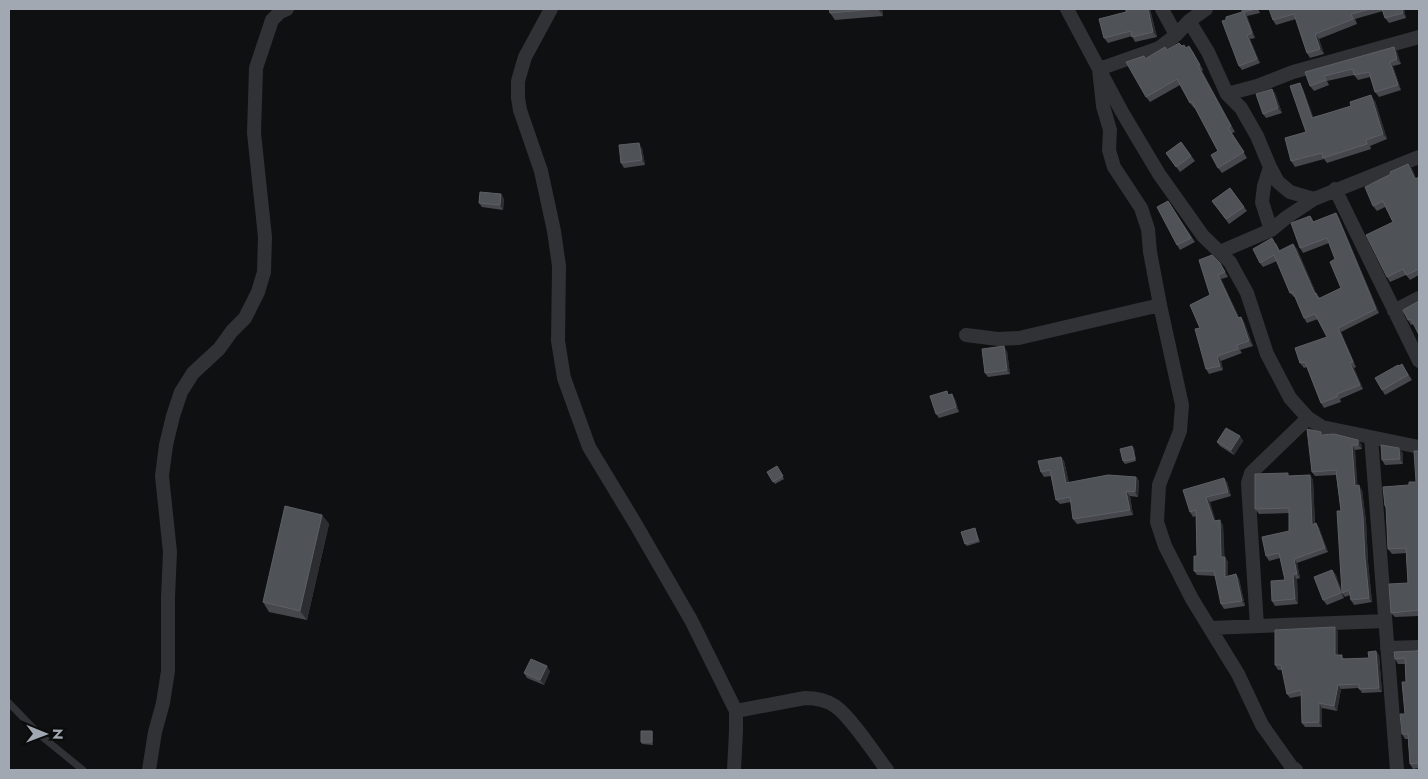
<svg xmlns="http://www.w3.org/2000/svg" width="1428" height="779" viewBox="0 0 1428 779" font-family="Jost,sans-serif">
	<rect width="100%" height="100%" fill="#0f1011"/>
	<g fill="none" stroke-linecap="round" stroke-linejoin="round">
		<!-- service -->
		<path stroke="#313236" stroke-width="7" d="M9,703L40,735L83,770"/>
		<!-- minor -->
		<path stroke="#313236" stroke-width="14" d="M551,9L525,57L518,81V98L520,110L541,171L554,231L559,266L558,341L564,378L589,447L635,523L691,620L736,711V731L734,770
			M1067,9L1122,112L1159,174L1203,236L1230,262L1247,293L1267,354L1290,398L1308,418L1322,427L1419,447
			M1162,9L1176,35
			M1206,9L1189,21L1176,35L1159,48L1099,69L1103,106L1110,130L1109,150L1114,167L1141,208L1148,229L1150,252L1160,305L1182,405L1180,431L1159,485L1157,522L1165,546L1192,599L1238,674L1262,725L1291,766L1296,770
			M1189,21L1208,52L1227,94L1241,108L1257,136L1270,167L1278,182L1290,192L1314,199
			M1227,94L1257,86L1293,72L1419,37
			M1270,167L1264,186L1262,202L1271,230
			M1335,189L1419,361
			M1220,252L1271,230L1287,217L1314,199L1419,157
			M1394,311L1419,298
			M966,335L998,339L1019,338L1160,305
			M1371,437L1397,770
			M1257,626L1248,483L1251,473L1308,418
			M1210,628L1385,621
			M1387,648L1419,647
			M736,711L805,698C816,698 826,700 835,706C850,716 875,754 887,770
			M149,770L155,732L163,703L168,671V597L170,552L162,476L166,445L173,416L181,392L193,373L219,349L232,331L245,318L258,292L264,272L265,237L254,133L256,68L272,20L280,12L287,9"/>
	</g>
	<!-- wall -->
	<path fill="#45474c" d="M829,9H882L883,16L835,20L830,13Z
		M911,9H934L912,10Z
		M1131,9H1150L1157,37L1135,42L1132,36L1108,43L1104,38L1126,12Z
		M1242,9H1258L1260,13L1247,16L1255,38L1250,39L1260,63L1242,70L1239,66L1242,12Z
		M1269,9H1404L1406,18L1389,23L1385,18L1383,11L1355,19L1357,24L1319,39L1324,54L1310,58L1307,53L1296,19L1276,25L1273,20Z
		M1182,46L1187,48L1193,52L1203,70L1202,71L1235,132L1232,133L1247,158L1222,173L1218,168V151L1195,108H1194L1190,103L1180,85L1150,102L1146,97V59Z
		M1394,47L1397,52L1401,64L1393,66L1401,90L1379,97L1375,92L1370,77L1358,80L1354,75L1327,81L1329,85L1314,91L1310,86L1305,72Z
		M1303,89L1313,117L1375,101L1387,139L1370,146L1371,149L1327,163L1324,159L1295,167L1291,161L1306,132Z
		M1275,93L1282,113L1266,118L1263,114Z
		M1181,142L1195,161L1180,172L1166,153Z
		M642,148L645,165L624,168L621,163Z
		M1408,164L1412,169L1416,179L1419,177V275L1410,280L1406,275L1390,282L1387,277L1393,222L1385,207L1377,211L1373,206L1391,174Z
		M1230,188L1247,211L1229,224L1212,201Z
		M501,194L504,199L503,210L482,207L479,203Z
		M1168,201L1195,242L1180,250L1177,245Z
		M1310,216L1314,222L1339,218L1379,313L1341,332L1356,367L1354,368L1363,389L1340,399L1341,402L1324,408L1321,403L1307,367L1304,368L1300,363L1327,337L1318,319L1307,323L1304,318L1295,297H1294L1290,293L1277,261L1263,267L1260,263L1276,243L1280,251L1293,244L1297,249L1316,293L1320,298L1341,288L1335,259L1329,243L1303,253L1300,248Z
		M1220,263L1228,277L1221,279L1239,318L1241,317L1244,322L1253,346L1240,350L1242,353L1221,361L1223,370L1209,374L1206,369L1200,328Z
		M1419,301L1414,324L1411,325L1408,320Z
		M1007,351L1010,374L988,377L985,373Z
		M1402,364L1412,380L1385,395L1382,390L1399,366Z
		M955,399L959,412L939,418L936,414Z
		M1323,435L1358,440L1361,444L1362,449L1355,450L1357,485L1362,490L1366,521L1368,562L1372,602L1354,605L1351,600L1350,595L1345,597L1342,593L1344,598L1327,605L1323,600L1332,570L1336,575L1342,592L1341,511L1336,475L1315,476L1312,472Z
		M1240,436L1243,441L1234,455L1220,446L1217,442Z
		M1134,448L1136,461L1125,464L1123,461Z
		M1419,451V616L1395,617L1391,613L1408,583L1406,553L1392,554L1388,549L1386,508L1385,506L1409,485L1416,482Z
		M1403,453V464L1385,465L1382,460Z
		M1061,457L1064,461L1069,483L1136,477L1139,481L1138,497L1130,496L1133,515L1077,524L1073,519L1071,502L1060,504L1056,500L1051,476L1044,477L1041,472Z
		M777,466L784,479L775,484L767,472Z
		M1310,475L1313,480L1315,524L1316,523L1319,528L1328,552L1297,563L1300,578L1297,579L1298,604L1275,606L1272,601L1285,580L1280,558L1269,561L1266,556L1289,531V513L1259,514L1255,509L1290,476Z
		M1227,482L1231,496L1210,502L1215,521L1223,525L1224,557L1228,562V576L1236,574L1239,579L1245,606L1224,609L1221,604L1215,576L1197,575L1194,571L1197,556L1196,516L1193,517L1190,512L1183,490Z
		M322,515L329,524L307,620L269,612L263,602Z
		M976,531L980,542L967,546L965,544Z
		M1335,627L1338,632V655L1345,659L1369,658L1379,655L1382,692L1362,693L1359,688L1341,689L1337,711L1322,708V727H1305L1302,723L1301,696L1290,698L1287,694L1282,670H1278L1275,665Z
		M1419,650V768L1413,769L1410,764L1408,739H1405L1402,734L1405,714L1406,682L1405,664H1398L1395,659Z
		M550,671L544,685L527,678L524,673Z
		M652,731L653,734V745L642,744L641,742Z"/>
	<!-- shaded-wall -->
	<path fill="#2b2d30" d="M878,9H882L883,16Z
		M1148,9H1150V10L1157,37L1153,32Z
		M1402,9H1404L1406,18L1403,13Z
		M1244,12L1247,16L1255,38L1252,33Z
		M1315,34L1319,39L1324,54L1320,49Z
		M1247,35L1250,39L1260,63L1257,59Z
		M1394,47L1397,52L1401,64L1397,59Z
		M1390,62L1393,66L1401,90L1398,85Z
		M1198,66L1202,71L1235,132L1231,126Z
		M1300,83L1303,89L1316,124L1312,118Z
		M1272,89L1275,93L1282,113L1278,108Z
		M1371,95L1375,101L1387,139L1383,134Z
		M639,143L642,148L645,165L642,160Z
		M1408,164L1412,169L1419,184L1415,179Z
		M501,194L504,199L503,210L500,205Z
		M1336,213L1339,218L1379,313L1376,309Z
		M1293,244L1297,249L1318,298L1315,294Z
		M1218,275L1221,279L1242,323L1238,318Z
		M1241,317L1244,322L1253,346L1249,341Z
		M1338,328L1341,332L1356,367L1353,362Z
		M1004,346L1007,351L1010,374L1007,370Z
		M1217,356L1221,361L1223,370L1220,366Z
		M1350,363L1354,368L1363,389L1360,385Z
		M952,394L955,399L959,412L956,407Z
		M1240,436L1243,441L1234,455L1231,450Z
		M1358,440L1361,444L1362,449L1358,445Z
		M1352,445L1355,450L1358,490L1355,486Z
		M1132,446L1134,448L1136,461L1135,459Z
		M1399,448L1403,453V464L1400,459Z
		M1061,457L1064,461L1070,488L1066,483Z
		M1310,475L1313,480L1315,529L1312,525Z
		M1136,477L1139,481L1138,497L1135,492Z
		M1224,478L1227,482L1231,496L1228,492Z
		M1359,485L1362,490L1366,521L1368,562L1372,602L1369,598L1365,558Z
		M1126,491L1130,496L1133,515L1130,510Z
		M1206,497L1210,502L1217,525L1214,521Z
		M322,515L329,524L307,620L300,611Z
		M1220,520L1223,525L1225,562L1221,557Z
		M1316,523L1319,528L1328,552L1325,548Z
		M1225,557L1228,562V582L1225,577Z
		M1294,559L1297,563L1300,578L1297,574Z
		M1332,570L1336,575L1344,598L1341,593Z
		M1236,574L1239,579L1245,606L1242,601Z
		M1293,574L1297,579L1298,604L1295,599Z
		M1335,627L1338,632V660L1335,655Z
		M1376,651L1379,655L1382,692L1379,688Z
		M547,666L550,671L544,685L540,680Z
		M1338,685L1341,689L1337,711L1334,706Z
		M1319,703L1322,708V727L1319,722Z
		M652,731L653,734V745L652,742Z"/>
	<!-- building -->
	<path fill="#4f5257" stroke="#5c5f65" d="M829,9H876L830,13Z
		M1131,9H1148L1153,32L1132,37L1131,31L1104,38L1099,19L1126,12V10Z
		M1242,9H1256L1244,12L1252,33L1247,35L1257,59L1239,66L1222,21L1226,20V17L1242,12Z
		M1269,9H1370L1351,14L1353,19L1315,34L1320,49L1307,53L1294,14L1273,20Z
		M1382,9H1402L1403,13L1385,18Z
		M1179,43L1182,46L1184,45L1186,48L1189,46L1200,65L1198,66L1231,126L1228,128L1244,152L1218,168L1211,155L1218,151L1192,102L1190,103L1177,79L1146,97L1126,62L1144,56L1145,59L1165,47L1167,50Z
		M1394,47L1397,59L1390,62L1398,85L1375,92L1369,72L1354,75L1353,69L1324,76L1326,80L1310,86L1305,72Z
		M1300,83L1312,118L1351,106L1350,102L1371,95L1383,134L1366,140L1367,144L1323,158L1322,153L1291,161L1285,138L1306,132L1290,86Z
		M1272,89L1278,108L1263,114L1256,94Z
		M1181,142L1191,156L1176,167L1166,153Z
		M639,143L642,160L621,163L619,145Z
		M1408,164L1415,179L1419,177V240H1418L1419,242V269L1406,275L1403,269L1387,277L1366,235L1393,222L1383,201L1373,206L1365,187L1391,174L1390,172Z
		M1230,188L1244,207L1226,219L1212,201Z
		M480,192L501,194L500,205L479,203Z
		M1168,201L1191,238L1177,245L1157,207Z
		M1336,213L1376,309L1338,328L1353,362L1350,363L1360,385L1337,394V397L1321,403L1305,362L1300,363L1295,348L1327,337L1315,314L1304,318L1293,292L1290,293L1274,255L1260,263L1253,249L1272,238L1279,251L1293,244L1315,294L1316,293L1318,299L1341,288L1330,262L1335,259L1327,238L1300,248L1291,223L1310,216L1313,222Z
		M1212,255L1220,263L1225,272L1218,275L1238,318L1241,317L1249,341L1237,345L1238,349L1217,356L1220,366L1206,369L1195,329L1200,328L1190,305L1210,295L1199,260Z
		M1419,301V335L1411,319L1408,320L1403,310Z
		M1004,346L1007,370L985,373L982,349Z
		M1402,364L1408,375L1382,390L1375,378L1398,365L1399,366Z
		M947,391L948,395L952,394L956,407L936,414L930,396Z
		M1226,428L1240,436L1231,450L1217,442Z
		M1307,429L1321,432V435L1334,434L1358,440V445H1352L1355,486L1359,485L1363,517L1365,558L1369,598L1351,600L1349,590L1342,593L1337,511H1341L1336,470L1312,472Z
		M1381,445L1399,448L1400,459L1382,460Z
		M1132,446L1135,459L1123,461L1120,449Z
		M1414,451H1419V610L1391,613L1389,584L1408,583L1406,548L1388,549L1386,506H1385L1383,487L1409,485V482H1416Z
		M1061,457L1066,483L1108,475L1136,477L1135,492L1126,491L1130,510L1073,519L1070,497L1056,500L1050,470L1041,472L1038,461Z
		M777,466L783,476L773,482L767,472Z
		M1288,473V476L1310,475L1312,525L1316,523L1325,548L1294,559L1297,574H1293L1295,599L1272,601L1271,581L1285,580L1279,553L1266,556L1262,537L1289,531V508L1255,509V474Z
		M1224,478L1228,492L1206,497L1214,521L1220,520L1221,557H1225V577L1236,574L1242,601L1221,604L1214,571H1194V556H1197L1196,510L1190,512L1183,490Z
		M285,506L322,515L300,611L263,602Z
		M975,528L978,540L965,544L961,532Z
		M1332,570L1341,593L1323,600L1314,577Z
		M1335,627V655H1342V659L1369,658L1368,652L1376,651L1379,688L1359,689V684L1338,685L1334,706L1319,703V722L1302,723L1301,690L1287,694L1281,665H1275V630Z
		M1419,650V763L1410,764L1408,734H1402L1400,714H1405L1402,682H1406L1405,658L1395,659L1394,652L1416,651Z
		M531,659L547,666L540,680L524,673Z
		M641,731H652V742H641Z"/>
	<!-- border -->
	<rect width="1428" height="779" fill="none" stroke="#a1a8b1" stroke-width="20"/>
	<!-- north arrow -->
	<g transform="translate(45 734) rotate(91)" stroke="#0b0b0c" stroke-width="4" paint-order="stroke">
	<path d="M0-4L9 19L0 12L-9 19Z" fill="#a1a8b1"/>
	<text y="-8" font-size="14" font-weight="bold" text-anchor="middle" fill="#a1a8b1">N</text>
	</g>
</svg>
